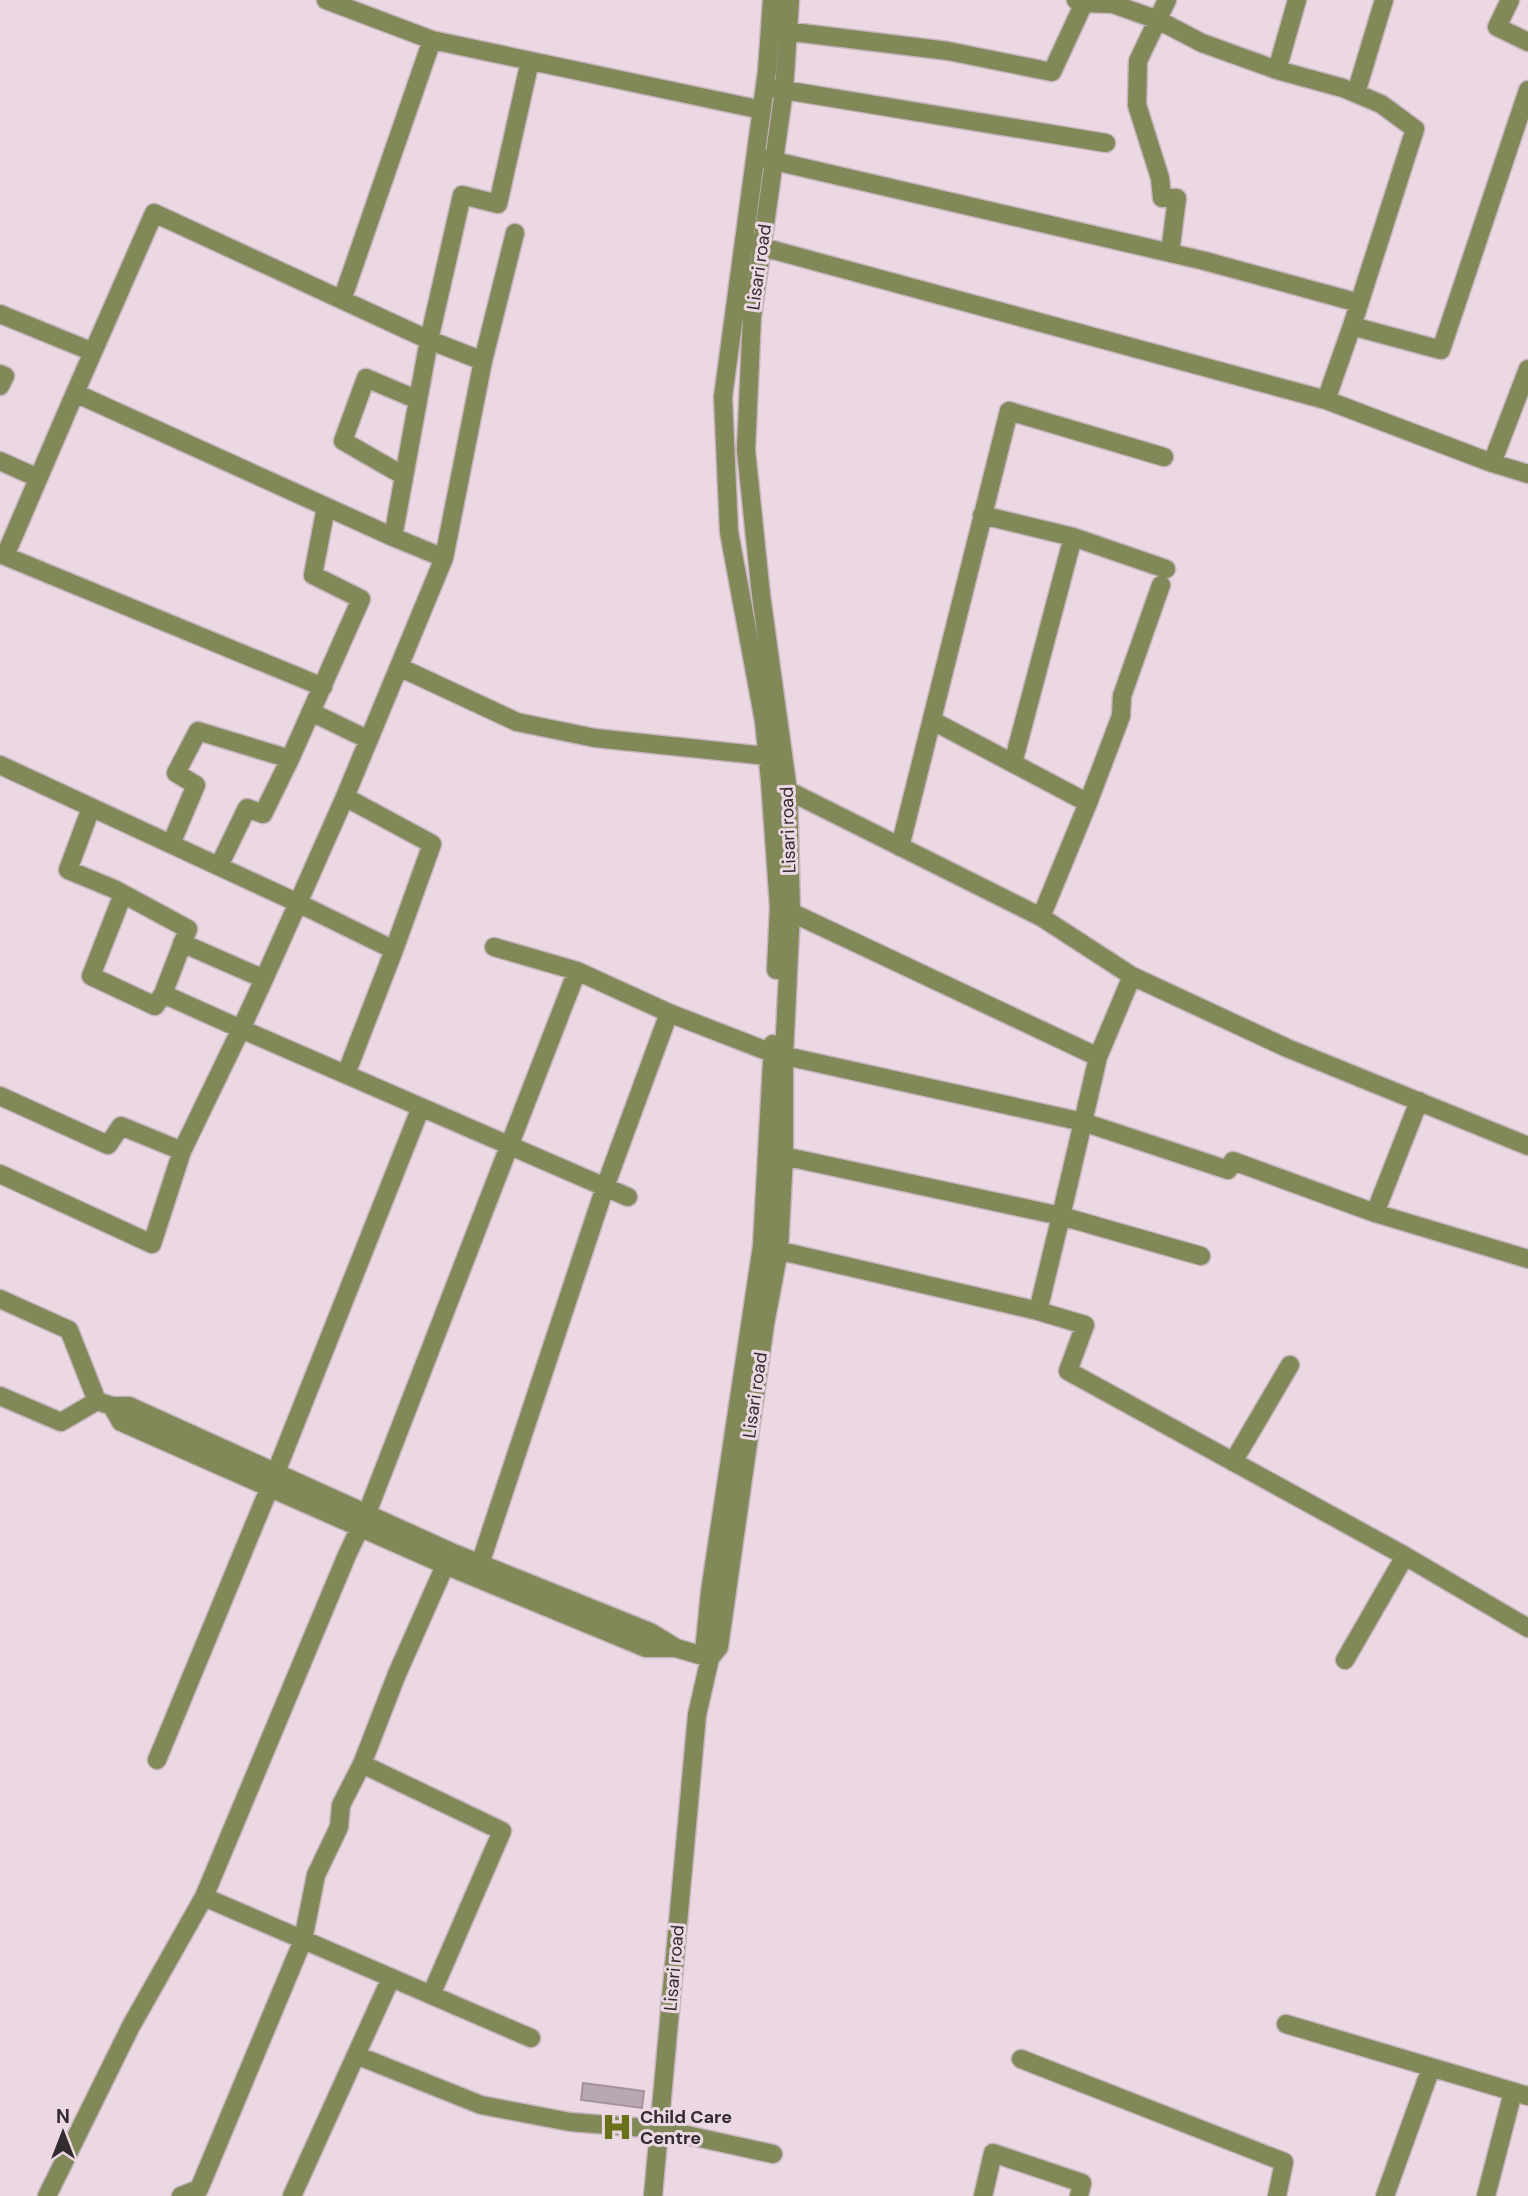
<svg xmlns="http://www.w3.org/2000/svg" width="1528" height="2196" viewBox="0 0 1528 2196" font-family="'DM Sans',sans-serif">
	<rect width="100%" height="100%" fill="#ebd8e2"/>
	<!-- building -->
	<path fill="#b9a8b1" stroke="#a3929b" stroke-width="2" d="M583,2083L644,2091L642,2108L581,2100Z"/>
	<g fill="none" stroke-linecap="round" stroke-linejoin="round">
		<!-- minor casing -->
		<g stroke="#c6b5be" stroke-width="21">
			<path id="minor" d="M326,0L432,40L762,110
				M772,0L767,71L723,397L729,532L764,721L770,781L779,907L776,970
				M1076,0L1084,3L1113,4L1158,20L1202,43L1277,70L1343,88L1381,104L1415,129L1352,326
				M1167,0L1138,61L1137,105L1160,178L1162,198H1177L1170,253
				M1510,0L1497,27L1528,42
				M777,30L948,51L1052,72L1084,3
				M1277,70L1297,0
				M772,88L1106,143
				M1356,93L1384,0
				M766,159L1205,261L1359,303
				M751,244L1326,400L1492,463L1528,474
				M342,300L432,40
				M0,314L93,352L154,213L429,340L393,537L75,393L5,556L323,687
				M483,361L515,233
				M0,374L5,376L0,386
				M75,393L93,352
				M1326,400L1352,326L1441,350L1528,90
				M0,461L38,478
				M1492,463L1528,369
				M404,476L343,441L366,378L418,400
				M982,515L1073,537L1166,569
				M444,558L483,361L429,340L462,195L498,204L530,61
				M399,667L517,722L595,738L767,756
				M311,712L369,740
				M933,721L1088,803
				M290,759L361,599L313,575L326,507
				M1013,763L1073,537
				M0,765L298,903L264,979
				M779,786L1041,917L1132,976L1287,1048L1528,1146
				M345,797L444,558L393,537
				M91,808L68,870L114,889L188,929L163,994
				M171,844L196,785L176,773L198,731L290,759L263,814L247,808L219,866
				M900,847L1009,411L1164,457
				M123,894L91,976L155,1006L163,994L241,1029L264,979L182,943
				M782,908L1098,1057L1132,976
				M1041,917L1088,803L1121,716L1122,696L1161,585
				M494,947L577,971
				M346,1074L394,950L298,903L345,797L432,844L394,950
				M0,1096L108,1145L121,1126L182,1151L241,1029L628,1197
				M774,1154L1061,1216L1083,1122L1228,1170L1233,1161L1375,1213L1419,1101
				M0,1174L152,1244L182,1151
				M1375,1213L1528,1259
				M768,1248L1038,1311L1061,1216L1201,1256
				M0,1299L69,1330L97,1401
				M1038,1311L1085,1325L1068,1371L1405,1556L1528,1628
				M0,1396L61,1422L97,1401L112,1406H129L451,1552L650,1632L676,1648
				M112,1406L121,1422L445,1565L646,1648H676L710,1658
				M1233,1462L1290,1365
				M480,1564L605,1187L669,1013L772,1053L1083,1122L1098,1057
				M710,1658L705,1643L710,1592L762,1246L773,1044
				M1345,1660L1405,1556
				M157,1760L276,1472L421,1107
				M362,1764L502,1831L431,1995
				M1286,2024L1528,2096
				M531,2038L204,1897L347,1555L367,1513L577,971L669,1013
				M356,2055L481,2105L570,2122L659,2129L773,2154
				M1021,2059L1284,2162L1277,2196
				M47,2196L131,2026L204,1897
				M181,2196L199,2189L303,1940L316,1875L339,1827L341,1805L362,1764L397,1674L451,1552
				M292,2196L391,1978
				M653,2196L697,1715L710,1658L719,1647L765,1324L779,1250L784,1156V1055L791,912L788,791L761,595L746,450L752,316L784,90L790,0
				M983,2196L993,2153L1082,2183L1079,2196
				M1385,2196L1431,2068
				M1486,2196L1513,2092"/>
		</g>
		<!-- minor -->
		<use href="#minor" stroke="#828959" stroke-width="18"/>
	</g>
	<!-- icons -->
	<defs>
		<g id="hospital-bare" transform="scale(2.415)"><path d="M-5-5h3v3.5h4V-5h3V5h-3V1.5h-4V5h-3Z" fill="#69711a" stroke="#ebd8e2" stroke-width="2.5" paint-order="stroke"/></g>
	</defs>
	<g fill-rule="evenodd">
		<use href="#hospital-bare" x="617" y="2127"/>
	</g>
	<g text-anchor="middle" stroke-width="6" stroke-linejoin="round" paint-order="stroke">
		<!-- street labels -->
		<g font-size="18" fill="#322b2f" stroke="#ebd8e2">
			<text transform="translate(759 267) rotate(-82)" y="6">Lisari road</text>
			<text transform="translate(788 830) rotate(-92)" y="6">Lisari road</text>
			<text transform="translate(755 1395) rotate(-82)" y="6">Lisari road</text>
			<text transform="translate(674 1968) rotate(-85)" y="6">Lisari road</text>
		</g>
		<!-- poi labels -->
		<g font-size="18" font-weight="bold" fill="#322b2f" stroke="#ebd8e2" text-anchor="start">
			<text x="640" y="2123">Child Care<tspan x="640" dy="21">Centre</tspan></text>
		</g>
	</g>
	<!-- north arrow -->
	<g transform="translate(63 2133)" stroke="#ebd8e2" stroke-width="5" paint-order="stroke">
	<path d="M0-5L12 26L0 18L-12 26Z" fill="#322b2f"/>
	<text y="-10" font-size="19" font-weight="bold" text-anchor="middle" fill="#322b2f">N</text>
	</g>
</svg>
